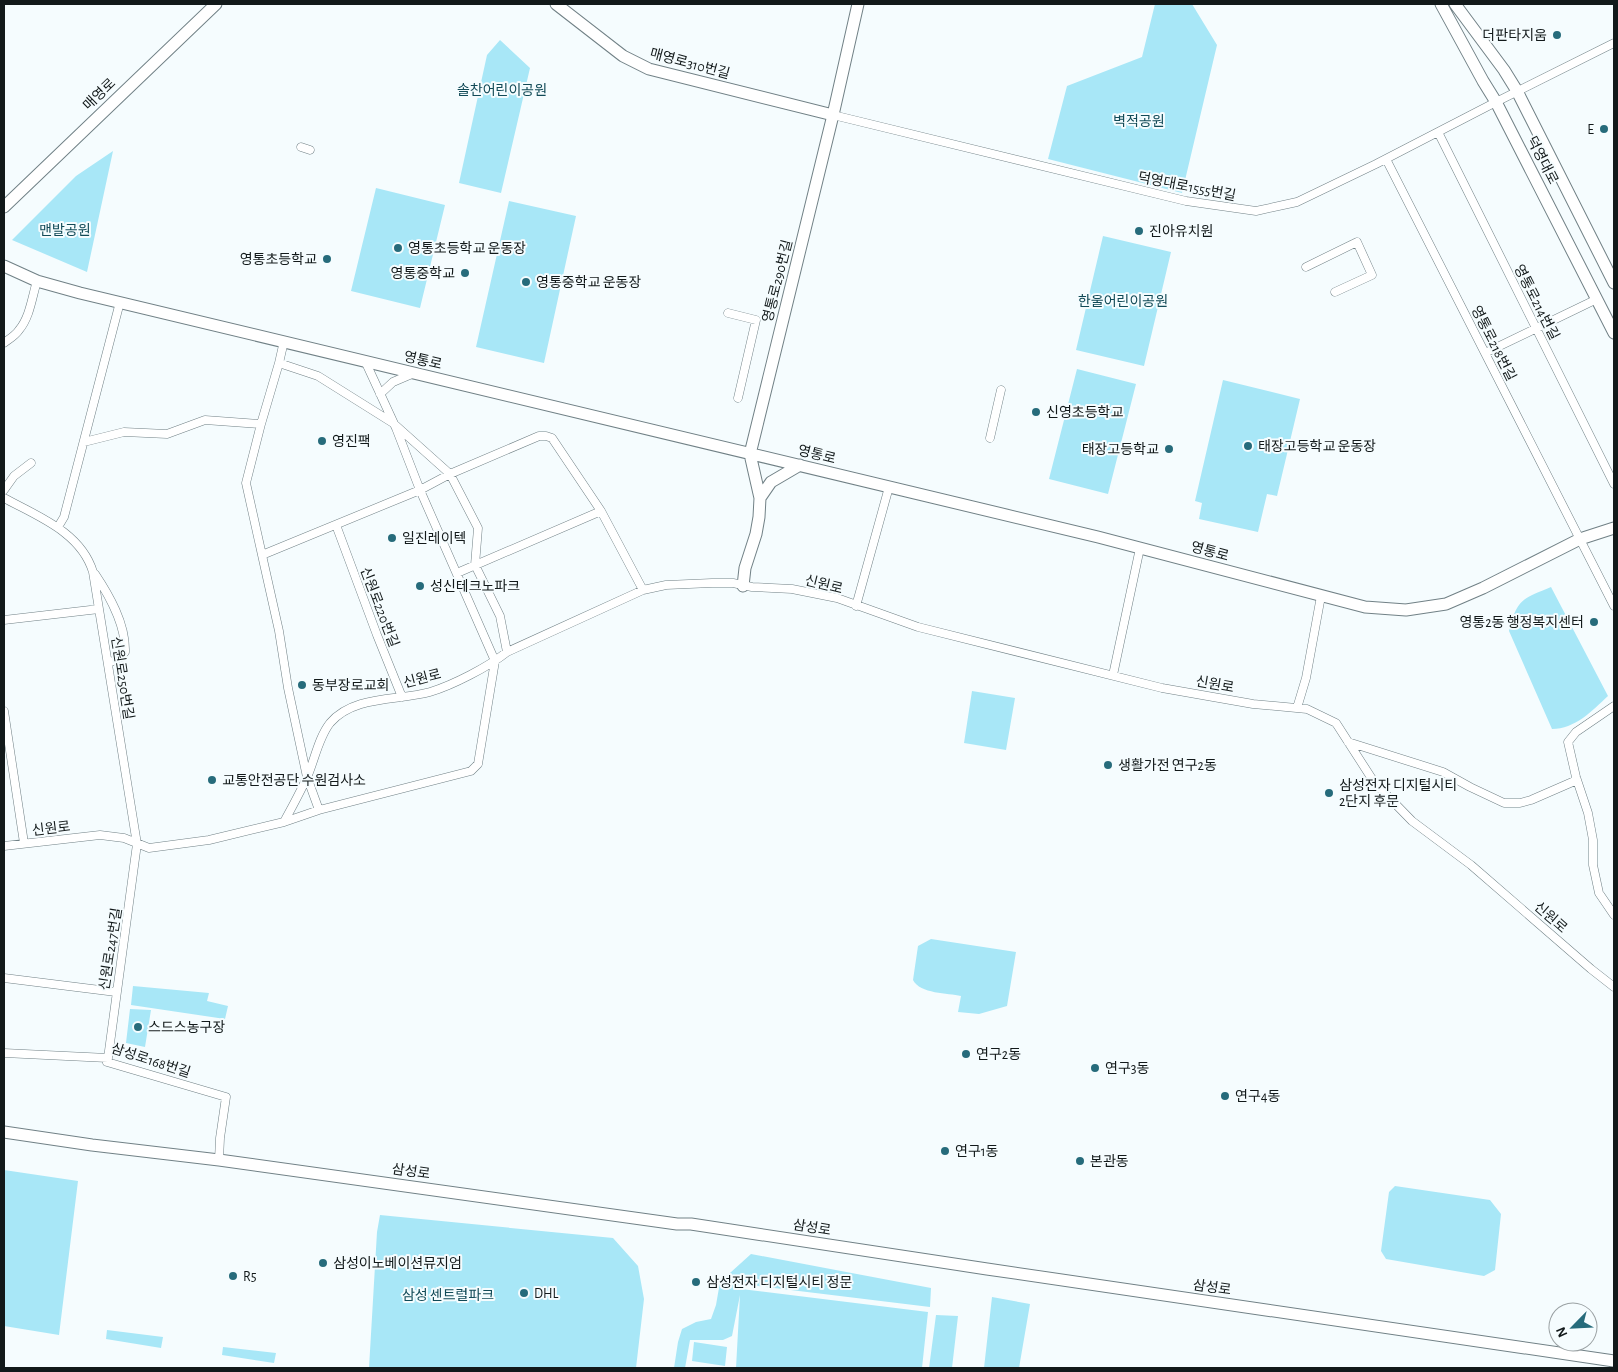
<svg xmlns="http://www.w3.org/2000/svg" width="1618" height="1372" viewBox="0 0 1618 1372" font-family="'Alegreya Sans','Noto Sans KR',sans-serif">
	<rect width="100%" height="100%" fill="#f5fcfe"/>
	<!-- green -->
	<path fill="#a8e7f7" d="M1155,4H1192L1217,45L1182,193L1048,159L1067,86L1142,57Z
		M500,40L530,68L501,193L459,183L487,55Z
		M113,151L87,272L12,240L76,176Z
		M376,188L445,205L420,308L351,291Z
		M509,201L576,216L544,363L476,347Z
		M1103,236L1171,252L1144,366L1076,350Z
		M1077,369L1136,384L1108,494L1049,479Z
		M1223,380L1300,399L1277,496L1267,494L1258,532L1199,519L1202,503L1195,501Z
		M1551,587L1608,696C1592,711 1575,729 1552,729L1509,631C1517,599 1522,599 1551,587Z
		M972,691L1015,698L1006,750L964,743Z
		M931,939L1016,952L1007,1006L979,1014L958,1012L961,996C948,993 920,994 913,980L918,946Z
		M133,986L209,993L207,1001L228,1006L225,1019L131,1005Z
		M130,1009L151,1010L145,1047L126,1043Z
		M4,1170L78,1181L59,1335L4,1326Z
		M1395,1186L1490,1200L1501,1214L1495,1270L1484,1276L1386,1259L1381,1251L1389,1192Z
		M380,1215L613,1238L638,1266L644,1299L636,1368H369L377,1232Z
		M751,1254L931,1288L930,1307L750,1285L746,1282L741,1289L928,1312L922,1368H736L740,1295L732,1336L723,1340H690L685,1368H674L678,1342L682,1329L696,1322L711,1319L716,1305L720,1282Z
		M992,1297L1030,1304L1019,1368H984Z
		M936,1315L958,1316L952,1368H929Z
		M107,1330L163,1337L161,1348L106,1339Z
		M694,1342L727,1347L725,1366L692,1361Z
		M223,1347L276,1353L274,1363L222,1355Z"/>
	<g fill="none" stroke-linecap="round" stroke-linejoin="round">
		<!-- street casing -->
		<g stroke="#718186" stroke-width="9">
			<path id="street" d="M833,115L1186,201L1256,211L1297,202L1376,164L1496,102L1614,43
				M1438,132L1614,484
				M301,147L310,150
				M1386,159L1614,606
				M1306,267L1357,242L1372,275L1335,292
				M728,313L756,320L738,398
				M284,341L279,363L261,424L246,483L262,555L420,490L450,474L539,436H546L552,438L601,511L643,590
				M4,343C9,339 15,336 19,330C30,317 32,297 37,281
				M1485,353L1597,299
				M279,363L318,376L393,423L450,474L478,528L475,565L500,616L507,652
				M380,394L393,382L414,373
				M990,438L1001,390
				M84,442L124,432L167,434L205,420L261,424
				M4,490L14,476L31,463
				M4,498C37,516 81,532 93,572L137,844L108,1058
				M336,525L377,635L402,697
				M58,527L64,517L120,302
				M262,555L279,631L288,688L307,777L319,810
				M457,573L601,511
				M95,574C109,595 126,624 125,652L121,657L109,663
				M856,606L889,487
				M4,620L99,609
				M1113,675L1140,548
				M1614,706L1576,732L1568,742L1576,777L1588,813L1593,840V865L1599,893L1614,915
				M1297,708L1306,678L1321,596
				M4,711L24,843
				M1348,742L1443,772L1470,787L1504,803H1520L1531,800L1577,780
				M284,822L319,810L471,771L478,764L495,661L420,490L396,428L366,363
				M4,846L100,835L124,838L149,848L209,840L284,822C292,807 301,791 308,775C315,758 319,737 330,723C354,695 398,701 430,692C453,685 488,667 507,652L643,590L666,585L712,583H733L752,587L792,589L837,598L918,627L1162,688L1253,704L1307,709L1336,723L1374,782L1412,821L1471,865L1591,969L1614,987
				M4,978L116,992
				M4,1053L108,1058
				M108,1058L107,1062L226,1097L220,1138L219,1160"/>
		</g>
		<!-- secondary casing -->
		<g stroke="#718186" stroke-width="13">
			<path id="secondary" d="M556,4L623,56L649,69L833,115
				M1441,4L1483,81L1496,102L1614,333
				M1455,4L1504,70L1517,91L1614,283
				M4,207L216,4
				M4,266L37,281L80,293L1098,537L1365,607L1406,610L1446,604L1483,588L1580,539L1614,528
				M760,498L771,482L800,465
				M743,586L745,568L756,534L759,517L760,498L750,454L833,115L858,4
				M4,1132L92,1145L219,1160L677,1224H691L987,1269L1614,1361"/>
		</g>
		<!-- street -->
		<use href="#street" stroke="#fff" stroke-width="8"/>
		<!-- secondary -->
		<use href="#secondary" stroke="#fff" stroke-width="11"/>
	</g>
	<!-- markers -->
	<g fill="#266b7b" stroke="#f5fcfe" stroke-width="2">
		<circle cx="1557" cy="35" r="5"/>
		<circle cx="1604" cy="129" r="5"/>
		<circle cx="1139" cy="231" r="5"/>
		<circle cx="398" cy="248" r="5"/>
		<circle cx="327" cy="259" r="5"/>
		<circle cx="465" cy="273" r="5"/>
		<circle cx="526" cy="282" r="5"/>
		<circle cx="1036" cy="412" r="5"/>
		<circle cx="322" cy="441" r="5"/>
		<circle cx="1248" cy="446" r="5"/>
		<circle cx="1169" cy="449" r="5"/>
		<circle cx="392" cy="538" r="5"/>
		<circle cx="420" cy="586" r="5"/>
		<circle cx="1594" cy="622" r="5"/>
		<circle cx="302" cy="685" r="5"/>
		<circle cx="1108" cy="765" r="5"/>
		<circle cx="212" cy="780" r="5"/>
		<circle cx="1329" cy="793" r="5"/>
		<circle cx="138" cy="1027" r="5"/>
		<circle cx="966" cy="1054" r="5"/>
		<circle cx="1095" cy="1068" r="5"/>
		<circle cx="1225" cy="1096" r="5"/>
		<circle cx="945" cy="1151" r="5"/>
		<circle cx="1080" cy="1161" r="5"/>
		<circle cx="323" cy="1263" r="5"/>
		<circle cx="233" cy="1276" r="5"/>
		<circle cx="696" cy="1282" r="5"/>
		<circle cx="524" cy="1293" r="5"/>
	</g>
	<g text-anchor="middle" stroke-width="4" stroke-linejoin="round" paint-order="stroke">
		<!-- poi labels -->
		<g font-size="14" fill="#12191a" stroke="#f5fcfe" text-anchor="start">
			<text x="1547" y="40" text-anchor="end">더판타지움</text>
			<text x="1594" y="134" text-anchor="end">E</text>
			<text x="1149" y="236">진아유치원</text>
			<text x="408" y="253">영통초등학교 운동장</text>
			<text x="317" y="264" text-anchor="end">영통초등학교</text>
			<text x="455" y="278" text-anchor="end">영통중학교</text>
			<text x="536" y="287">영통중학교 운동장</text>
			<text x="1046" y="417">신영초등학교</text>
			<text x="332" y="446">영진팩</text>
			<text x="1258" y="451">태장고등학교 운동장</text>
			<text x="1159" y="454" text-anchor="end">태장고등학교</text>
			<text x="402" y="543">일진레이텍</text>
			<text x="430" y="591">성신테크노파크</text>
			<text x="1584" y="627" text-anchor="end">영통2동 행정복지센터</text>
			<text x="312" y="690">동부장로교회</text>
			<text x="1118" y="770">생활가전 연구2동</text>
			<text x="222" y="785">교통안전공단 수원검사소</text>
			<text x="1339" y="790">삼성전자 디지털시티<tspan x="1339" dy="16">2단지 후문</tspan></text>
			<text x="148" y="1032">스드스농구장</text>
			<text x="976" y="1059">연구2동</text>
			<text x="1105" y="1073">연구3동</text>
			<text x="1235" y="1101">연구4동</text>
			<text x="955" y="1156">연구1동</text>
			<text x="1090" y="1166">본관동</text>
			<text x="333" y="1268">삼성이노베이션뮤지엄</text>
			<text x="243" y="1281">R5</text>
			<text x="706" y="1287">삼성전자 디지털시티 정문</text>
			<text x="534" y="1298">DHL</text>
		</g>
		<!-- street labels -->
		<g font-size="14" fill="#12191a" stroke="#f5fcfe">
			<text transform="translate(690 63) rotate(15)" y="5">매영로310번길</text>
			<text transform="translate(99 94) rotate(-44)" y="5">매영로</text>
			<text transform="translate(1543 160) rotate(63)" y="5">덕영대로</text>
			<text transform="translate(1187 186) rotate(11)" y="5">덕영대로1555번길</text>
			<text transform="translate(777 281) rotate(-76)" y="5">영통로290번길</text>
			<text transform="translate(1537 302) rotate(63)" y="5">영통로214번길</text>
			<text transform="translate(1494 343) rotate(63)" y="5">영통로218번길</text>
			<text transform="translate(423 360) rotate(13)" y="5">영통로</text>
			<text transform="translate(817 454) rotate(14)" y="5">영통로</text>
			<text transform="translate(1210 551) rotate(15)" y="5">영통로</text>
			<text transform="translate(824 584) rotate(14)" y="5">신원로</text>
			<text transform="translate(380 607) rotate(69)" y="5">신원로220번길</text>
			<text transform="translate(123 678) rotate(81)" y="5">신원로250번길</text>
			<text transform="translate(422 678) rotate(-15)" y="5">신원로</text>
			<text transform="translate(1215 684) rotate(10)" y="5">신원로</text>
			<text transform="translate(51 828) rotate(-7)" y="5">신원로</text>
			<text transform="translate(1551 917) rotate(41)" y="5">신원로</text>
			<text transform="translate(110 949) rotate(-81)" y="5">신원로247번길</text>
			<text transform="translate(151 1060) rotate(18)" y="5">삼성로168번길</text>
			<text transform="translate(411 1171) rotate(8)" y="5">삼성로</text>
			<text transform="translate(812 1227) rotate(9)" y="5">삼성로</text>
			<text transform="translate(1212 1287) rotate(8)" y="5">삼성로</text>
		</g>
		<!-- park labels -->
		<g font-size="14" fill="#114a57" stroke="#f5fcfe">
			<text x="502" y="95">솔찬어린이공원</text>
			<text x="1139" y="126">벽적공원</text>
			<text x="65" y="235">맨발공원</text>
			<text x="1123" y="306">한울어린이공원</text>
			<text x="448" y="1300">삼성 센트럴파크</text>
		</g>
	</g>
	<!-- border -->
	<rect width="1618" height="1372" fill="none" stroke="#12191a" stroke-width="10"/>
	<!-- north arrow -->
	<g transform="translate(1573 1327) rotate(246)"><circle r="24" fill="#f5fcfe" stroke="#9aa1a3"/>
	<path d="M0-4L9 19L0 12L-9 19Z" fill="#266b7b"/>
	<text y="-8" font-size="14" font-weight="bold" text-anchor="middle" fill="#12191a">N</text>
	</g>
</svg>
